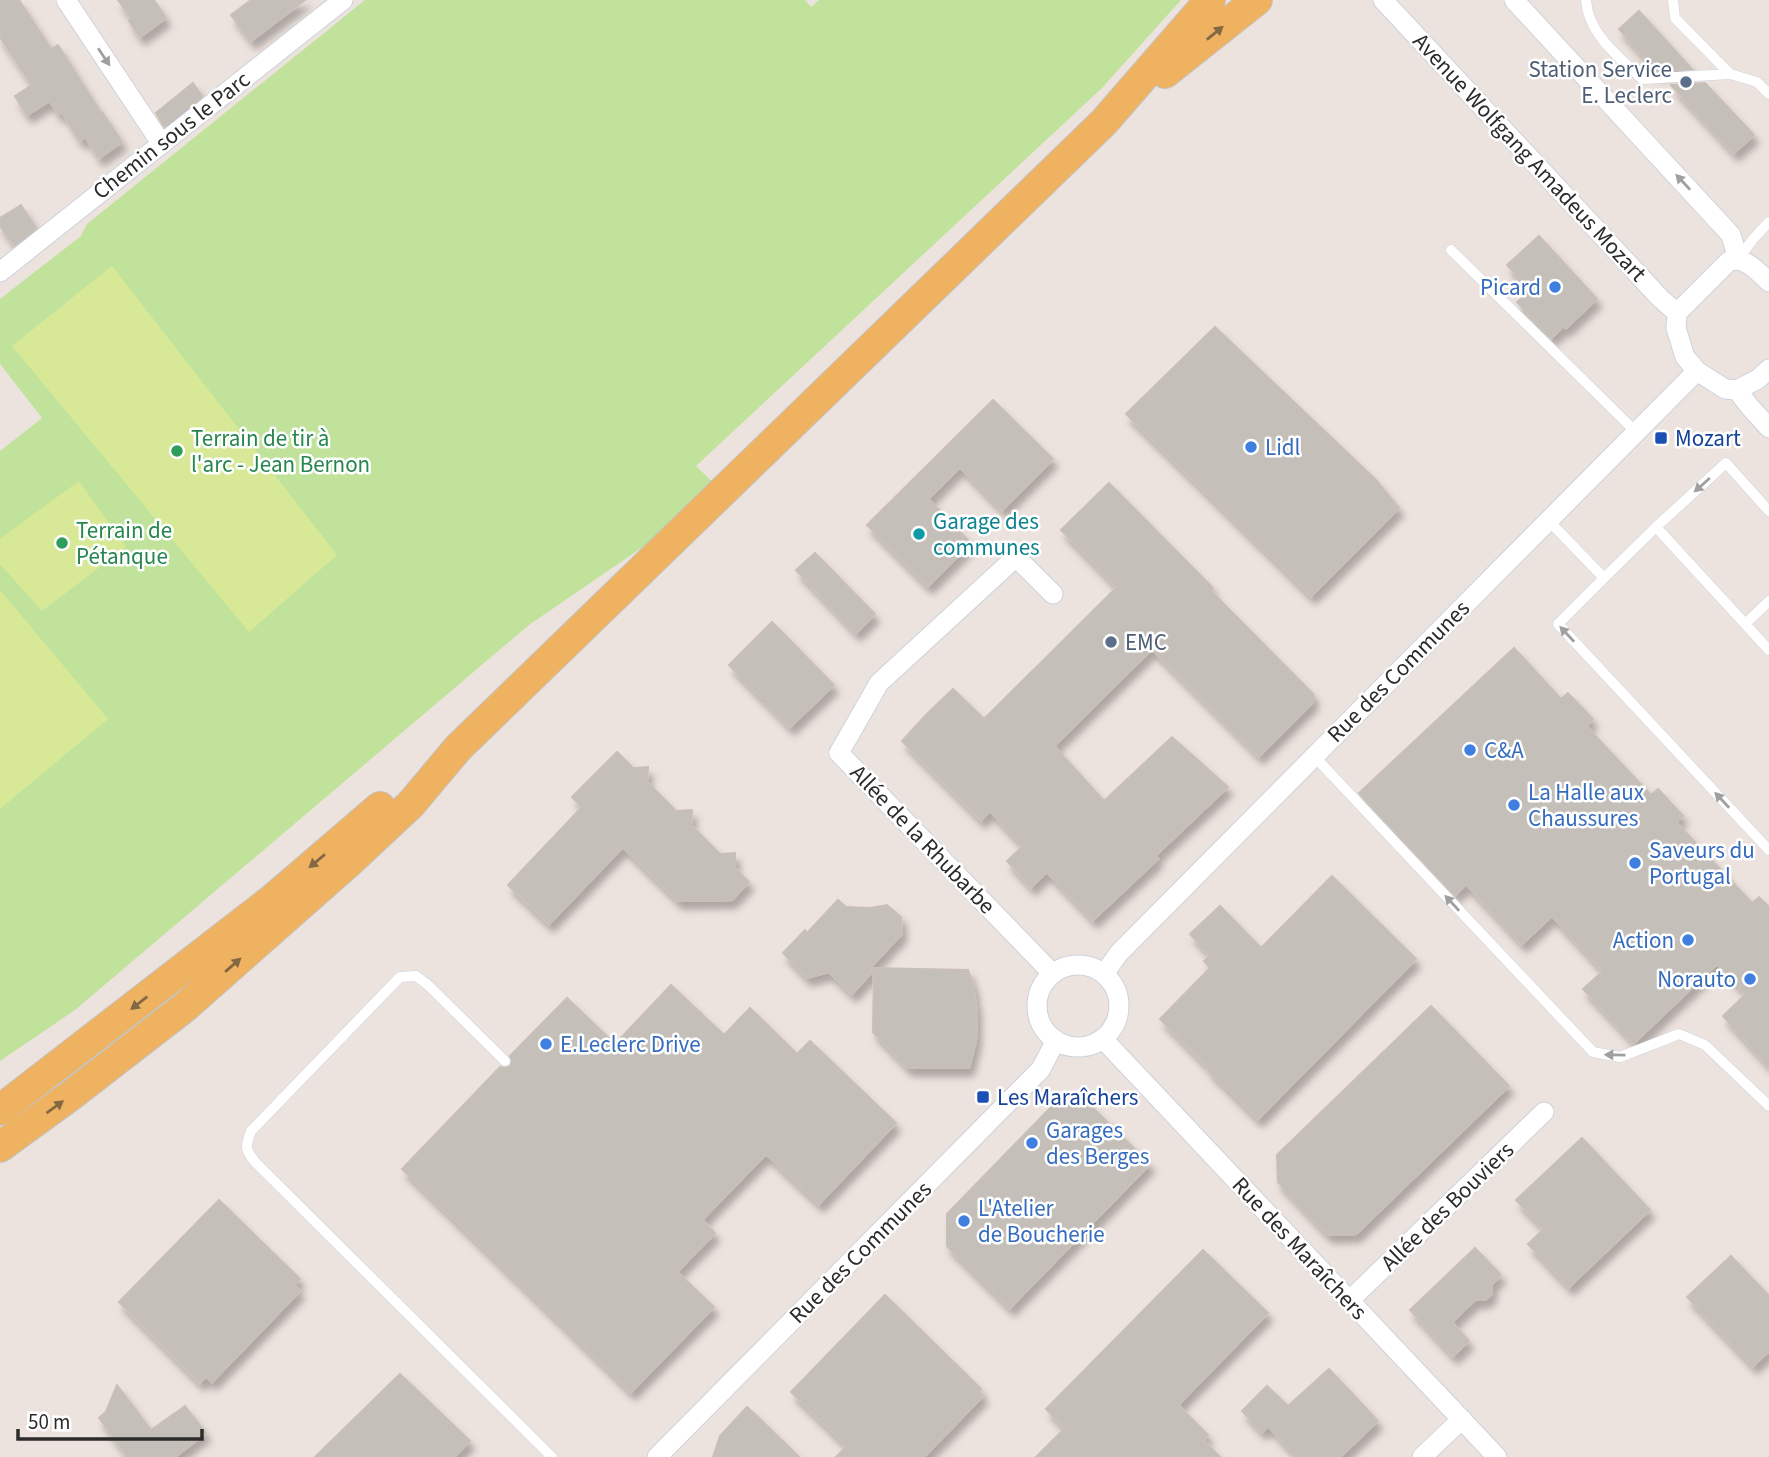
<svg xmlns="http://www.w3.org/2000/svg" width="1769" height="1457" viewBox="0 0 1769 1457" font-family="'Source Sans 3',sans-serif">
	<defs>
		<filter id="shadow"><feDropShadow dx="4.5" dy="8" stdDeviation="3.5" flood-color="#0004"/></filter>
	</defs>
	<rect width="100%" height="100%" fill="#ede3de"/>
	<!-- green -->
	<path fill="#c1e29b" d="M365,0H805L811,7L819,0H1181L1102,88L696,466L723,492L529,625L75,1010L0,1061V451L42,418L0,364V299L81,236L87,224Z"/>
	<!-- pitch -->
	<path fill="#d7e997" d="M112,266L337,555L249,632L12,346Z
		M79,481L126,547L42,611L0,564V539Z
		M0,590L108,719L0,809Z"/>
	<!-- building -->
	<path fill="#c5bfb9" stroke="#c8bfb7" stroke-width="2" filter="url(#shadow)" d="M0,0H19L51,49L58,45L101,113L102,112L122,142L99,158L85,137L80,141L62,112L58,114L50,101L27,115L15,96L32,85L0,37Z
		M118,0H154L166,18L140,37L129,21L132,19Z
		M251,0H305L251,41L231,15Z
		M1639,11L1692,69L1657,71L1619,29Z
		M193,83L202,96L164,126L156,113Z
		M1705,83L1754,135L1734,153L1671,85Z
		M21,205L36,228L15,245L0,226V218Z
		M1539,236L1597,299L1566,328L1564,326L1551,338L1517,302L1531,290L1507,265Z
		M1215,327L1376,480L1399,508L1311,596L1126,414Z
		M993,400L1053,459L1002,510L960,467L928,499L971,543L928,586L867,525Z
		M1109,483L1213,588L1211,591L1313,694V702L1259,756L1152,649L1054,746L1104,801L1172,737L1228,787L1155,856L1158,859L1093,920L1047,872L1031,887L1007,861L1023,846L990,811L981,820L902,741L924,717L953,689L984,719L1117,587L1061,530Z
		M815,553L875,614L856,633L796,570Z
		M772,622L834,685L790,727L729,665Z
		M1514,648L1561,699L1568,693L1593,719L1586,726L1651,795L1658,789L1683,816L1676,822L1752,903L1759,897L1769,907V1066L1723,1016L1746,994L1717,964L1634,1043L1583,989L1603,971L1552,916L1522,944L1466,884L1455,895L1359,793Z
		M617,752L633,768L648,767L647,782L676,811L692,810L691,825L720,854L735,853V868L749,882L732,900L678,901L623,847L549,924L508,885L582,807L572,797Z
		M1332,876L1416,959L1258,1119L1208,1070L1210,1069L1160,1019L1210,968L1204,961L1210,955L1190,934L1220,906L1261,948Z
		M838,900L846,907L870,908L887,905L901,917L902,934L870,968L968,970L973,985L977,1012L976,1041L969,1068H908L873,1032L874,970L852,994L829,972L807,978L783,953L805,930L807,933Z
		M671,985L724,1035L750,1008L797,1054L810,1041L896,1123L819,1204L766,1154L702,1220L715,1233L677,1272L714,1307L631,1392L402,1169L500,1067L506,1068L511,1066L512,1060L510,1056L567,998L615,1044Z
		M1431,1006L1509,1086L1356,1234L1328,1235L1278,1182L1277,1155Z
		M1088,1103L1150,1164L1010,1308L947,1246V1214L1054,1104Z
		M1582,1138L1650,1210L1569,1287L1528,1244L1544,1229L1516,1200Z
		M219,1200L300,1279L294,1285L300,1291L212,1382L206,1376L200,1383L119,1302Z
		M1475,1248L1501,1275L1492,1284V1294L1485,1300H1475L1452,1322L1469,1341L1453,1356L1410,1310Z
		M1203,1250L1268,1313L1178,1405L1208,1435L1203,1440L1220,1457H1036L1065,1428L1046,1409Z
		M1731,1256L1769,1296V1351L1753,1366L1687,1297Z
		M885,1295L981,1389L979,1392L983,1396L924,1457H836L847,1446L791,1392Z
		M1329,1369L1378,1421L1340,1457H1297L1268,1426L1262,1432L1242,1411L1267,1386L1288,1406Z
		M400,1374L470,1441L454,1457H315Z
		M117,1385L151,1430L185,1406L206,1433L175,1457H128L99,1418L106,1412Z
		M747,1407L756,1415L799,1457H713L720,1436Z"/>
	<g fill="none" stroke-linecap="round" stroke-linejoin="round">
		<!-- lane casing -->
		<g stroke="#ccd2dd" stroke-width="11">
			<path id="lane" d="M1586,0C1588,34 1619,57 1642,79L1730,74
				M1673,0L1675,18L1730,74L1757,82L1769,94
				M1451,250L1636,432
				M1738,259L1754,238L1769,222
				M1548,520L1604,578L1656,527L1769,650
				M1656,527L1726,463L1769,511
				M1604,578L1558,624L1769,850
				M1745,624L1769,601
				M1314,756L1593,1052L1620,1057L1679,1034L1705,1045L1769,1106
				M505,1061L428,985L416,976L400,977L251,1131C245,1147 245,1149 255,1162L552,1457"/>
		</g>
		<!-- street casing -->
		<g stroke="#ccd2dd" stroke-width="21">
			<path id="street" d="M66,0L161,143
				M1383,0L1660,298L1677,313
				M1514,0L1731,235L1738,259
				M0,272L343,0
				M1769,282C1757,271 1747,257 1729,261L1677,313L1676,328L1685,357L1697,371L1725,389L1737,390L1758,379L1769,369
				M1737,390L1750,407L1769,428
				M1037 1006a41 41 0 1 1 82 0a41 41 0 1 1-82 0Z
				M1053,974L839,753L879,683L1016,557L1053,594
				M1104,974L1119,953L1697,371
				M1103,1039L1497,1457
				M1350,1300L1544,1112
				M657,1457L1041,1069L1056,1040
				M1422,1457L1462,1419"/>
		</g>
		<!-- primary casing -->
		<g stroke="#c4c4c4" stroke-width="32">
			<path id="primary" d="M1165,73L1257,0
				M0,1110L274,898L380,807
				M0,1147L70,1096L185,1007L349,862L411,804L458,748L1104,122L1210,0"/>
		</g>
		<!-- lane -->
		<use href="#lane" stroke="#fff" stroke-width="10"/>
		<!-- street -->
		<use href="#street" stroke="#fff" stroke-width="19"/>
		<!-- primary -->
		<use href="#primary" stroke="#eeb261" stroke-width="30"/>
	</g>
	<!-- one-way arrows -->
	<defs><path id="oneway-solid" d="M-6-.8H1V-3.2L6.5 0L1 3.2V.8H-6Z" transform="scale(1.75)"/></defs>
	<g fill="#836843">
		<use href="#oneway-solid" transform="translate(1215 33) rotate(-39)"/>
		<use href="#oneway-solid" transform="translate(317 861) rotate(140)"/>
		<use href="#oneway-solid" transform="translate(233 965) rotate(-41)"/>
		<use href="#oneway-solid" transform="translate(139 1003) rotate(142)"/>
		<use href="#oneway-solid" transform="translate(55 1107) rotate(-36)"/>
	</g>
	<g fill="#a0a0a0">
		<use href="#oneway-solid" transform="translate(104 57) rotate(56)"/>
		<use href="#oneway-solid" transform="translate(1683 182) rotate(-133)"/>
		<use href="#oneway-solid" transform="translate(1702 485) rotate(138)"/>
		<use href="#oneway-solid" transform="translate(1567 634) rotate(-133)"/>
		<use href="#oneway-solid" transform="translate(1722 800) rotate(-133)"/>
		<use href="#oneway-solid" transform="translate(1452 903) rotate(-133)"/>
		<use href="#oneway-solid" transform="translate(1615 1055) rotate(-179)"/>
	</g>
	<!-- markers -->
	<g fill="#5c6f8a" stroke="#fff" stroke-width="2.5">
		<circle cx="1686" cy="82" r="7"/>
		<circle cx="1111" cy="642" r="7"/>
	</g>
	<g fill="#3f7fe0" stroke="#fff" stroke-width="2.5">
		<circle cx="1555" cy="287" r="7"/>
		<circle cx="1251" cy="447" r="7"/>
		<circle cx="1470" cy="750" r="7"/>
		<circle cx="1514" cy="805" r="7"/>
		<circle cx="1635" cy="863" r="7"/>
		<circle cx="1688" cy="940" r="7"/>
		<circle cx="1750" cy="979" r="7"/>
		<circle cx="546" cy="1044" r="7"/>
		<circle cx="1032" cy="1143" r="7"/>
		<circle cx="964" cy="1221" r="7"/>
	</g>
	<g fill="#1a4fb4" stroke="#fff" stroke-width="2.5">
		<rect x="1654" y="431" width="14" height="14" rx="3.5"/>
		<rect x="976" y="1090" width="14" height="14" rx="3.5"/>
	</g>
	<g fill="#2e9e5b" stroke="#fff" stroke-width="2.5">
		<circle cx="177" cy="451" r="7"/>
		<circle cx="62" cy="543" r="7"/>
	</g>
	<circle fill="#0f9aa8" stroke="#fff" stroke-width="2.5" cx="919" cy="534" r="7"/>
	<g text-anchor="middle" stroke-width="5" stroke-linejoin="round" paint-order="stroke">
		<!-- service labels -->
		<g font-size="23" fill="#4e5e75" stroke="#fff" text-anchor="end">
			<text x="1672" y="77">Station Service<tspan x="1672" dy="26">E. Leclerc</tspan></text>
			<text x="1125" y="650" text-anchor="start">EMC</text>
		</g>
		<!-- street labels -->
		<g font-size="23" fill="#2b2b2b" stroke="#fff">
			<text transform="translate(171 135) rotate(-38)" y="8">Chemin sous le Parc</text>
			<text transform="translate(1530 157) rotate(47)" y="8">Avenue Wolfgang Amadeus Mozart</text>
			<text transform="translate(1398 671) rotate(-45)" y="8">Rue des Communes</text>
			<text transform="translate(923 839) rotate(46)" y="8">Allée de la Rhubarbe</text>
			<text transform="translate(1447 1206) rotate(-44)" y="8">Allée des Bouviers</text>
			<text transform="translate(1300 1248) rotate(47)" y="8">Rue des Maraîchers</text>
			<text transform="translate(860 1252) rotate(-45)" y="8">Rue des Communes</text>
		</g>
		<!-- shop labels -->
		<g font-size="23" fill="#366cbe" stroke="#fff" text-anchor="start">
			<text x="1541" y="295" text-anchor="end">Picard</text>
			<text x="1265" y="455">Lidl</text>
			<text x="1484" y="758">C&amp;A</text>
			<text x="1528" y="800">La Halle aux<tspan x="1528" dy="26">Chaussures</tspan></text>
			<text x="1649" y="858">Saveurs du<tspan x="1649" dy="26">Portugal</tspan></text>
			<text x="1674" y="948" text-anchor="end">Action</text>
			<text x="1736" y="987" text-anchor="end">Norauto</text>
			<text x="560" y="1052">E.Leclerc Drive</text>
			<text x="1046" y="1138">Garages<tspan x="1046" dy="26">des Berges</tspan></text>
			<text x="978" y="1216">L'Atelier<tspan x="978" dy="26">de Boucherie</tspan></text>
		</g>
		<!-- leisure labels -->
		<g font-size="23" fill="#27864d" stroke="#fff" text-anchor="start">
			<text x="191" y="446">Terrain de tir à<tspan x="191" dy="26">l'arc - Jean Bernon</tspan></text>
			<text x="76" y="538">Terrain de<tspan x="76" dy="26">Pétanque</tspan></text>
		</g>
		<!-- transit labels -->
		<g font-size="23" fill="#164399" stroke="#fff" text-anchor="start">
			<text x="1675" y="446">Mozart</text>
			<text x="997" y="1105">Les Maraîchers</text>
		</g>
		<!-- culture labels -->
		<g font-size="23" fill="#0d838f" stroke="#fff" text-anchor="start">
			<text x="933" y="529">Garage des<tspan x="933" dy="26">communes</tspan></text>
		</g>
	</g>
	<!-- scale -->
	<path d="M18 1429v10h184v-10" fill="none" stroke="#2b2b2b" stroke-width="3.5"/>
	<text x="28" y="1429" font-size="21" fill="#2b2b2b" stroke="#ffffff" stroke-width="5" paint-order="stroke">50 m</text>
</svg>
